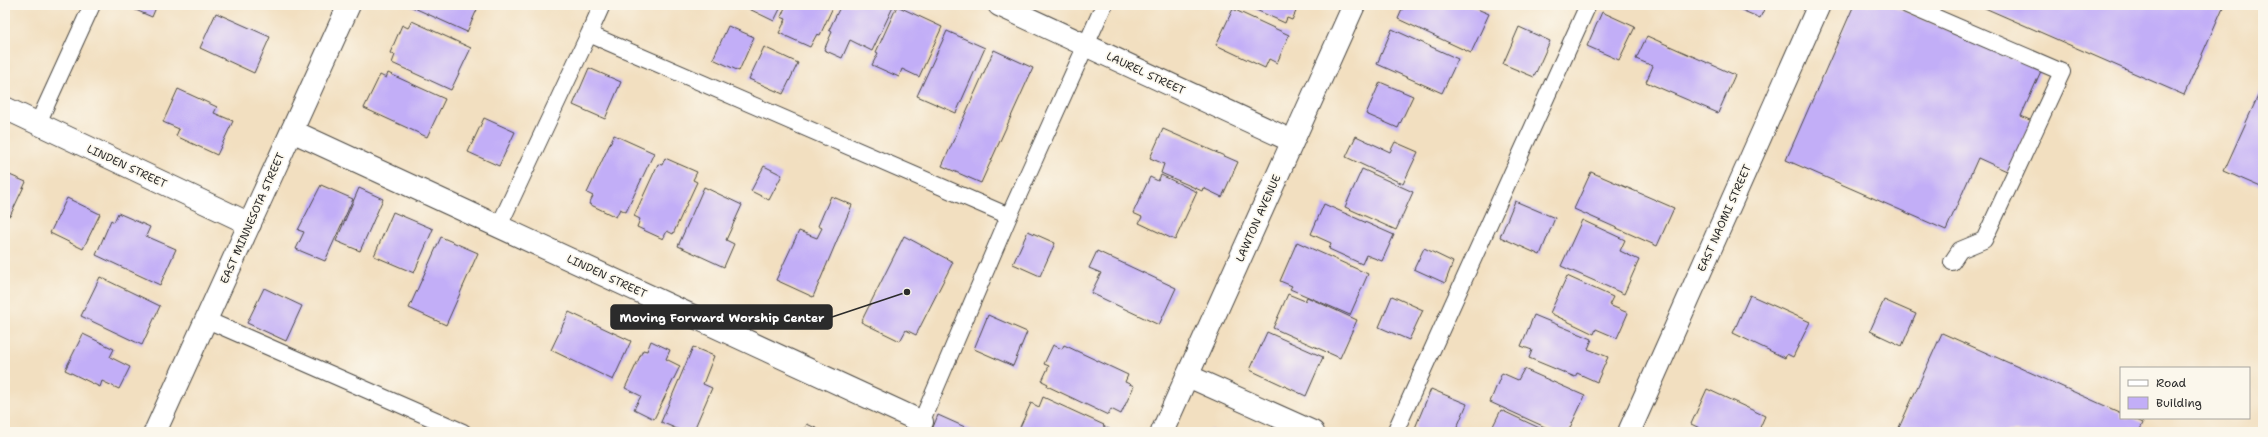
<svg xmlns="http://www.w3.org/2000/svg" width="2268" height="437" viewBox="0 0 2268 437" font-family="'Shantell Sans',sans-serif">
	<rect width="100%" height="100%" fill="#fbf7ec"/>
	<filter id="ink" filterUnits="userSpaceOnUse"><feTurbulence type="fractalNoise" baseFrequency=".025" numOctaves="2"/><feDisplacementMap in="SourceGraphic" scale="8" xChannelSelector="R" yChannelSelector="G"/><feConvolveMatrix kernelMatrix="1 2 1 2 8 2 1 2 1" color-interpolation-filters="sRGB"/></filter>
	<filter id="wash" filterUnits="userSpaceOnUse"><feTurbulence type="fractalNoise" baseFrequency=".012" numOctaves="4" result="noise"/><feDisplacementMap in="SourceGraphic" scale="16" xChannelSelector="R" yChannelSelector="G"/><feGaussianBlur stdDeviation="0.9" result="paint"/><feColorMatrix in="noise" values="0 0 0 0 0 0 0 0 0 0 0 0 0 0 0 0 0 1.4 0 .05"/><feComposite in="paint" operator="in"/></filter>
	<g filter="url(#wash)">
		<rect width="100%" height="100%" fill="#f2dfc0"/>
		<g id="blocks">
			<!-- building -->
			<path fill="#c2aef7" d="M124,5H157L152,17Z
				M411,5H479L467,32L410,6Z
				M741,5H782L774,21Z
				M786,5H834L820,35L817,34L810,47L779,33L786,19L781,17Z
				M841,5H894L872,51L850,40L842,58L824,50L832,32L829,30Z
				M1245,5H1299L1292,20L1287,18L1285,23Z
				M1404,5H1468L1489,14L1471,53L1398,19Z
				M1730,5H1766L1760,18Z
				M1854,5H1890L2041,71L2021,116L2032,121L2009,172L1978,158L1946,230L1786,160Z
				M1978,5H2224L2184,95Z
				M897,6L942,27L919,77L902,69L899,77L872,65L878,53L876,52Z
				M1233,9L1289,35L1277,63L1269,59L1265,68L1216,45Z
				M1602,12L1635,27L1619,60L1587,46Z
				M216,13L270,37L254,73L200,48Z
				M412,21L471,48L451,90L392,63L395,55L390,53L402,25L408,28Z
				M728,26L754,37L739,71L713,59Z
				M1519,27L1550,41L1534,77L1503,64Z
				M1392,29L1458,59L1442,93L1377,64Z
				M947,31L985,48L956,113L917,96Z
				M1647,36L1735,75L1718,113L1646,82L1653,66L1636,59Z
				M764,47L798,63L783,94L749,79Z
				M994,50L1033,68L981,183L942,166Z
				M589,68L621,82L605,119L573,105Z
				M388,73L445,99L427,137L364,108L380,75L386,78Z
				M1380,82L1413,96L1398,128L1366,114Z
				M2263,85V188L2224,171Z
				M178,89L217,107L214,113L233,121L217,155L176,136L179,129L163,122Z
				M484,118L515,132L499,166L468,152Z
				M1163,129L1238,162L1222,197L1203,188L1202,191L1161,173L1164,164L1150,158Z
				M614,135L654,153L626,212L620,209L616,217L589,204L593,196L587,193Z
				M1356,136L1390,152L1395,142L1418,152L1403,184L1346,157Z
				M665,158L697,172L693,180L697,182L673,234L667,231L663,239L637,227L640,219L634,216L658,164L662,165Z
				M764,166L782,175L769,200L751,191Z
				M1362,169L1413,192L1396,230L1345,207Z
				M1591,172L1674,208L1657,246L1574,209Z
				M5,173L26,182L10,216L5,213Z
				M1161,175L1197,192L1175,240L1139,223L1142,217L1133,213L1150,177L1158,181Z
				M321,185L353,199L325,261L296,249L304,232L298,230Z
				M704,187L742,205L726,240L734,244L724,267L678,246Z
				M359,188L383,199L360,251L336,241Z
				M831,196L852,205L813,297L776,280L799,231L817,238L822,228L818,226Z
				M67,198L100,214L83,249L50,233Z
				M1515,201L1555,218L1540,255L1500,237Z
				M1324,204L1394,235L1382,261L1366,255L1362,264L1329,249L1331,243L1311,234Z
				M393,212L433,229L414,273L374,256Z
				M118,213L150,227L146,236L176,249L160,285L96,255L111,220L114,222Z
				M1582,220L1625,240L1620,251L1639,260L1624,294L1561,266Z
				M1028,231L1055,243L1040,276L1013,264Z
				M904,236L953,262L916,335L906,330L900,341L861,322Z
				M441,237L478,253L446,325L409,308Z
				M1297,242L1368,274L1350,315L1290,289L1292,286L1280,281Z
				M1424,248L1453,262L1445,283L1414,269Z
				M1097,251L1176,288L1159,325L1091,293L1101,273L1089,268Z
				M1567,276L1613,297L1609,305L1628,313L1617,338L1596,329L1594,334L1550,313Z
				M100,277L160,306L142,345L81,316Z
				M264,288L302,306L286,341L247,323Z
				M1288,294L1305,301L1307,297L1357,320L1340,358L1273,328Z
				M1750,295L1810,322L1793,357L1787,354L1785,358L1733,333Z
				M1392,296L1423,310L1409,340L1379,327Z
				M1884,300L1916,314L1902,346L1870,331Z
				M569,312L631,341L613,380L551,350Z
				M988,315L1027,332L1013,366L974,349Z
				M1534,315L1592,339L1588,349L1608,357L1597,382L1577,373L1575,377L1529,358L1532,350L1521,346Z
				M1267,332L1323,357L1306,396L1250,370Z
				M1942,333L2121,413V418H2133L2143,423L2139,432H1897Z
				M83,334L114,349L110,357L130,367L119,389L102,381L100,387L65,370Z
				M651,341L670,350L666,359L680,366L654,419L634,409L641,396L625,388L643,350L647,351Z
				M1053,345L1062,349L1064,345L1128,375L1125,382L1134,386L1121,414L1111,409L1108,415L1047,386L1048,384L1042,381L1049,366L1044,364Z
				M693,347L714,356L703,384L712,388L693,432H684L661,422Z
				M1524,369L1585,396L1568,432H1556L1490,402L1502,373L1518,380Z
				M1431,389L1467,404L1455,432H1424L1415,428Z
				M1707,389L1765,416L1758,432H1708L1691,424Z
				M1043,397L1104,425L1103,426L1111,430L1110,432H1027L1028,430L1020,427L1031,403L1039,407Z
				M1501,410L1548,432H1490Z
				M938,415L976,432H931Z
				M807,424L824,432H803Z
				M1210,429L1218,432H1209Z"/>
		</g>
	</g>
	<g filter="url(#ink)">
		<use href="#blocks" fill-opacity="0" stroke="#494641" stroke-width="1"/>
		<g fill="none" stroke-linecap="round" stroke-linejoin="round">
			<!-- lane casing -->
			<g stroke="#494641" stroke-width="18">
				<path id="lane" d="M602,5L589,34L1009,216
					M1907,5L2062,72L1984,240L1960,250L1952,262
					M38,123L92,5
					M499,226L589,34
					M207,320L463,432
					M917,432L1009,216L1104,5
					M1395,432L1588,5"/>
			</g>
			<!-- street casing -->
			<g stroke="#494641" stroke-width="24">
				<path id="street" d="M999,5L1292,141
					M5,108L250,224
					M292,131L922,422
					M1188,376L1313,432
					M1162,432L1354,5
					M1629,432L1819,5"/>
			</g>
			<!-- secondary casing -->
			<g stroke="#494641" stroke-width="24">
				<path id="secondary" d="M155,432L349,5"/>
			</g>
			<!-- lane -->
			<use href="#lane" stroke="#fff" stroke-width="16"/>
			<!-- street -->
			<use href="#street" stroke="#fff" stroke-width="22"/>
			<!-- secondary -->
			<use href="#secondary" stroke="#fff" stroke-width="22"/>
		</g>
	</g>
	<g text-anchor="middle" stroke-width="3.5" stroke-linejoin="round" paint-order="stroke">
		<!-- street labels -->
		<g font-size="11" fill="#2b2b2b" stroke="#fbf7ec">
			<text transform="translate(1146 73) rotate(25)" y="4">LAUREL STREET</text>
			<text transform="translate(127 166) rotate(25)" y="4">LINDEN STREET</text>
			<text transform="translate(252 218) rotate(-66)" y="4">EAST MINNESOTA STREET</text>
			<text transform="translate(1258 218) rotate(-66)" y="4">LAWTON AVENUE</text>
			<text transform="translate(1724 218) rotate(-66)" y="4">EAST NAOMI STREET</text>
			<text transform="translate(607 276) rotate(25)" y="4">LINDEN STREET</text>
		</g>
	</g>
	<!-- callouts -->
	<path fill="none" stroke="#2b2b2b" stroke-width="1.5" d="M907 292L832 317"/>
	<circle fill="#2b2b2b" stroke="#fbf7ec" stroke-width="1.5" cx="907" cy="292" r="4"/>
	<rect fill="#2b2b2b" stroke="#2b2b2b" stroke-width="1.5" x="611" y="305" width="221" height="24" rx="4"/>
	<g font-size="12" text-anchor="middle" font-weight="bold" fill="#fff">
		<text x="722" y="322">Moving Forward Worship Center</text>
	</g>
	<!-- margin -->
	<rect width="2268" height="437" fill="none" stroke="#fbf7ec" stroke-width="20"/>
	<!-- legend -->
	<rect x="2120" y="367" width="130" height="52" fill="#fbf7ec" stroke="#a8a59f"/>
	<rect x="2128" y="380" width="20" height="6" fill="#ffffff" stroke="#a8a59f"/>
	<text x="2156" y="387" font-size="12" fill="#2b2b2b">Road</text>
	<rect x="2128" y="397" width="20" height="12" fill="#c2aef7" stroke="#a8a59f"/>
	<text x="2156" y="407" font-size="12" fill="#2b2b2b">Building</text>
</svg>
